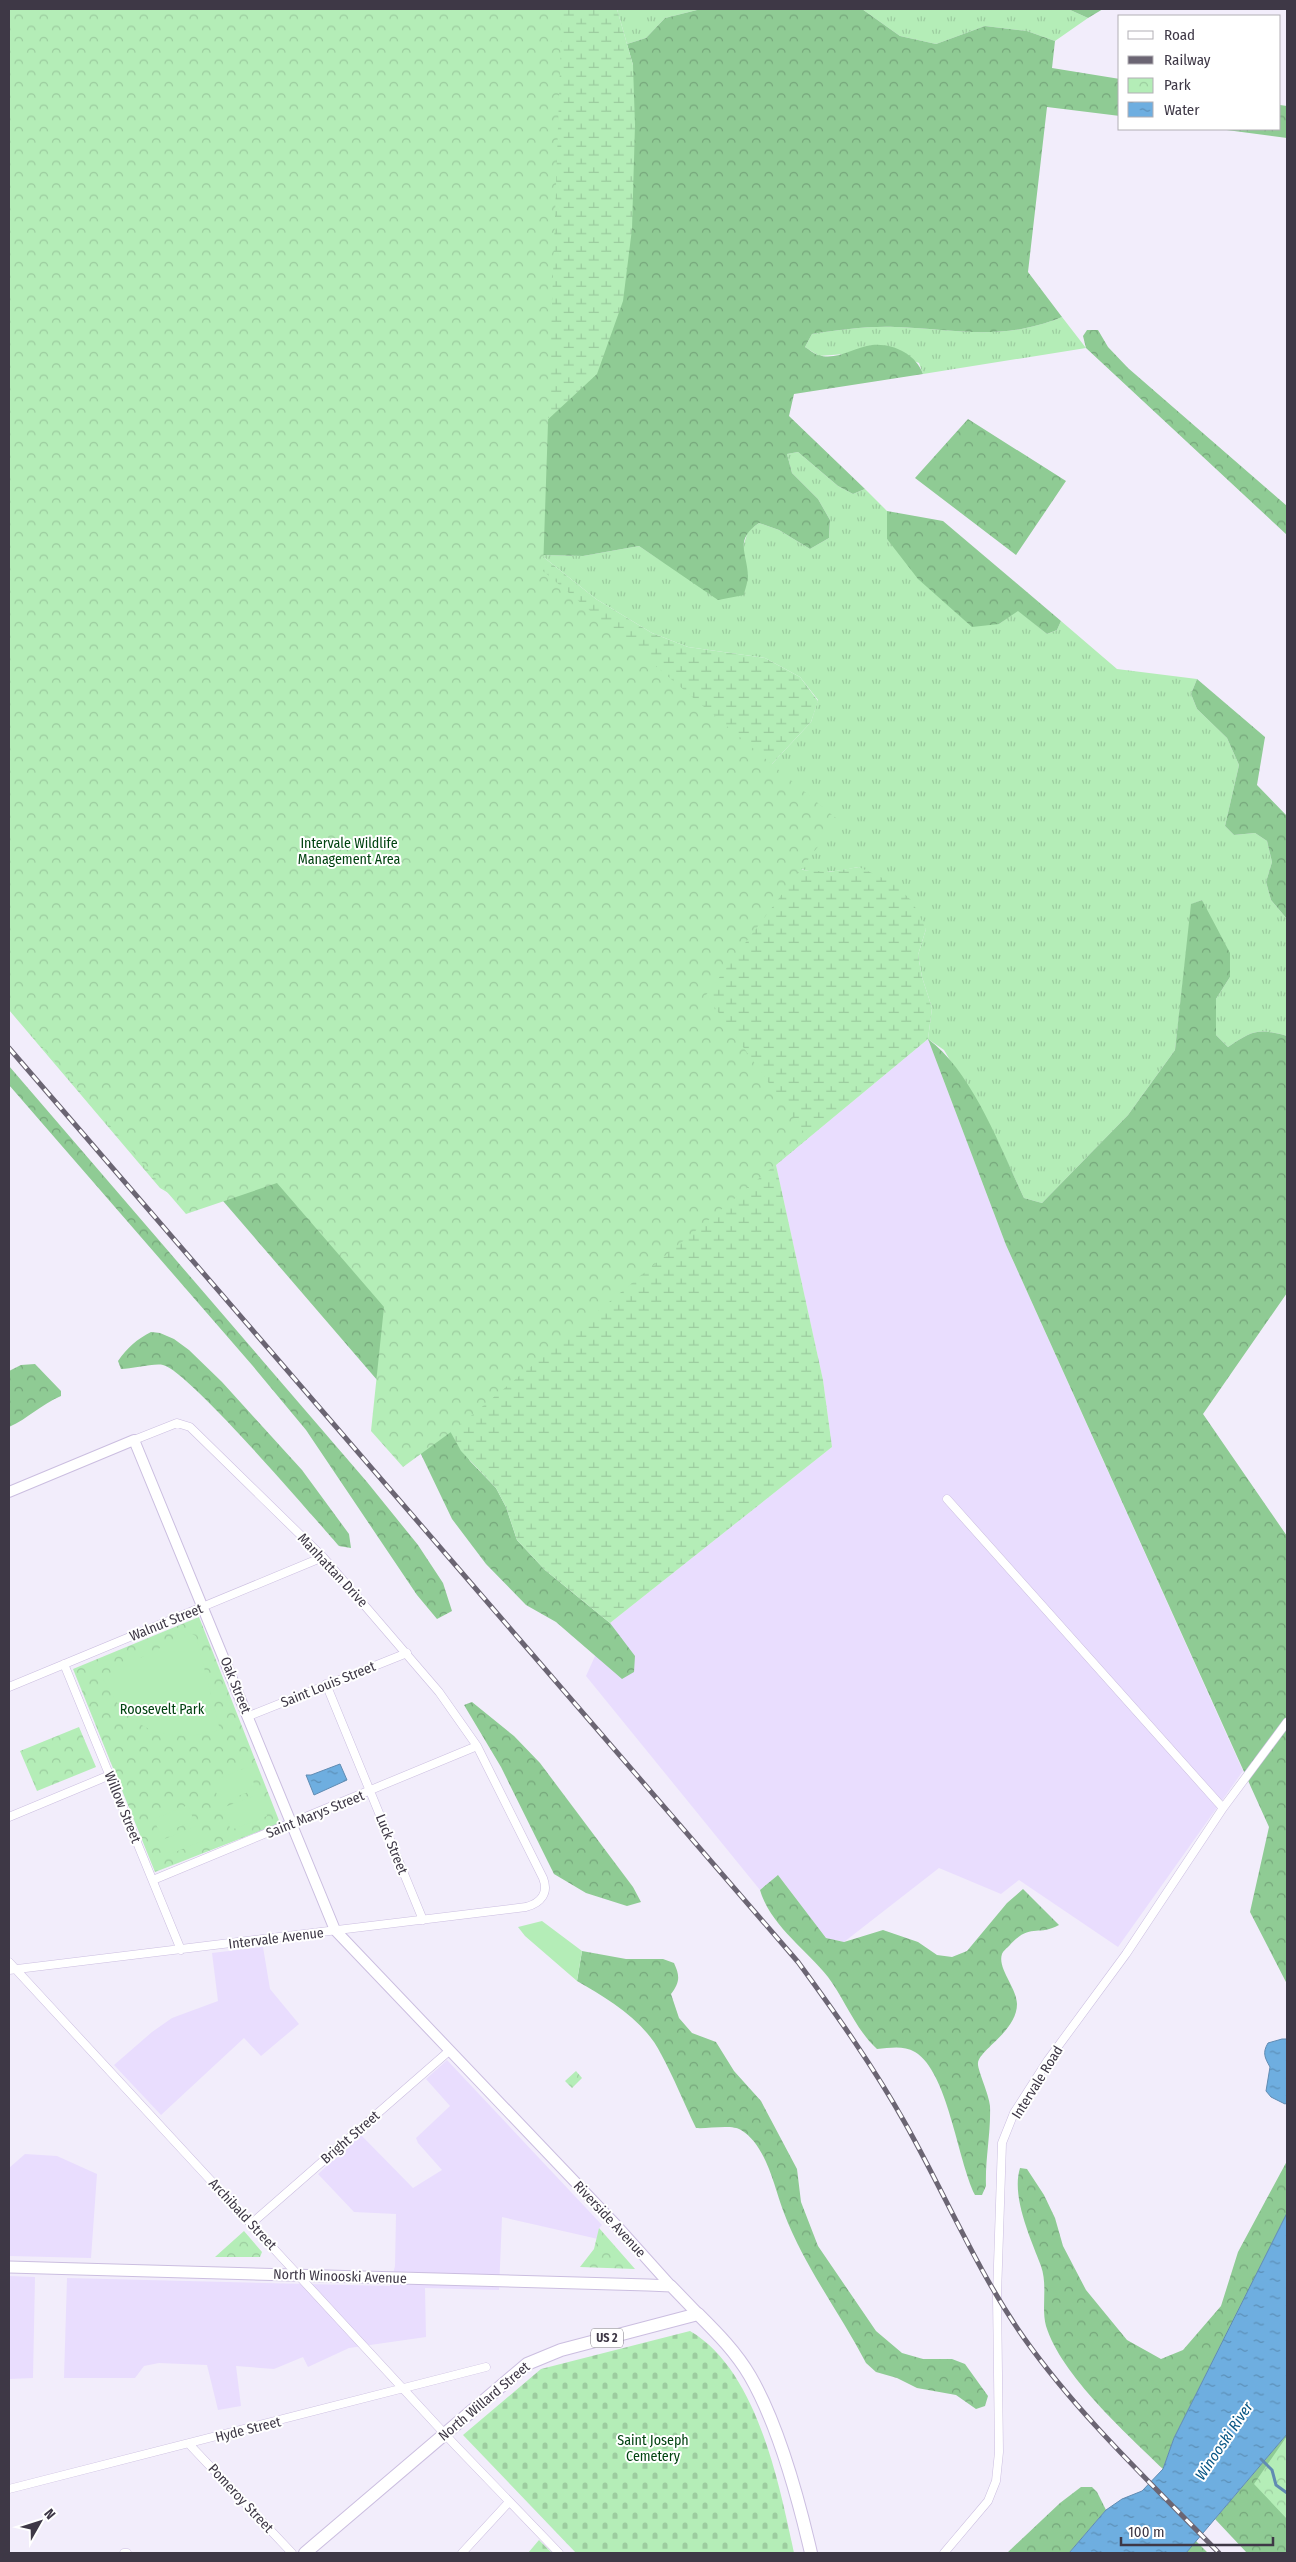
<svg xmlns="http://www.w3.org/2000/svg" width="1296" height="2562" viewBox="0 0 1296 2562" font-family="'Fira Sans Condensed',sans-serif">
	<defs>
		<pattern id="grass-tufts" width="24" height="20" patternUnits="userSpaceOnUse" patternTransform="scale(1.25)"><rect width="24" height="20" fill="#b4edb7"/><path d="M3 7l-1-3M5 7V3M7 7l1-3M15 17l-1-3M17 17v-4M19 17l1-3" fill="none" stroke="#9ccc9f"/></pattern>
		<pattern id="forest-crowns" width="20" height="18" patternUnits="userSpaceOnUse" patternTransform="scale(1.25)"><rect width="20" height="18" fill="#8fcb94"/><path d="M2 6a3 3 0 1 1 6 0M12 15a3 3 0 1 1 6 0" fill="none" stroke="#76a67b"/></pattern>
		<pattern id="wetland-marsh" width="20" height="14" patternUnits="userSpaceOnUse" patternTransform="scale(1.25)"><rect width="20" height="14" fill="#b4edb7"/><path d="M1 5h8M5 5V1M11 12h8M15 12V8" fill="none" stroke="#9ccc9f"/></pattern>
		<pattern id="cemetery-stones" width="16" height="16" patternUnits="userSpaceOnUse" patternTransform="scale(1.25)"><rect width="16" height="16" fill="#b4edb7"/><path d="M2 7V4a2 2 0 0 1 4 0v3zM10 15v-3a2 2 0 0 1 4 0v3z" fill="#9ccc9f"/></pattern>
		<pattern id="park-crowns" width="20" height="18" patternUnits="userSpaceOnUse" patternTransform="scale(1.25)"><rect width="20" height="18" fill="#b4edb7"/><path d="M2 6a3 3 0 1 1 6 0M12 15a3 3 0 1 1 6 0" fill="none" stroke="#9ccc9f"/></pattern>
		<pattern id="water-ripples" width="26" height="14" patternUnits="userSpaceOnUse" patternTransform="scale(1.25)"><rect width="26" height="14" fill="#6eaee0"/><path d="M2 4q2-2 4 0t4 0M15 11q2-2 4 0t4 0" fill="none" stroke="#5c8fb7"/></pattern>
	</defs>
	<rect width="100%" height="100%" fill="#f2edfb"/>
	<!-- built -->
	<path fill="#e9ddfe" d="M928,1039L1006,1245L1243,1771L1118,1947L1019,1880L1001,1894L939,1868L844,1942L826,1938L778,1875L760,1890L586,1676L610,1623L832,1447L823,1380L776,1165Z
		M263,1947L270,1989L299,2024L261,2056L244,2038L161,2115L114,2065L152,2032L172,2018L218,2001L212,1953Z
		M447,2060L602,2225L599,2228L598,2239L502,2217L499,2290L425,2288L426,2337L349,2348L308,2367L303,2357L274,2369L236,2366L241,2406L218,2410L207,2365L159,2363L144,2366L135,2378H64L67,2278L390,2286L395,2266L396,2214L354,2212L318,2174L361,2135L413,2188L442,2170L418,2143L416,2138L450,2106L426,2079Z
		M25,2154L57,2156L97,2174L91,2258L9,2256V2168Z
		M9,2276L35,2277L33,2378L9,2379Z"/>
	<!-- grass -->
	<path fill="url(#grass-tufts)" d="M617,9H701L665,18L646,38L627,44Z
		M862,9H1068L1088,18L1055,41L1027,31L985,26L936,44L900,36Z
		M1062,317L1086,348L923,374L919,363L873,345L845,354L819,356L805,347L812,334C840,330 867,326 895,327C957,329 1001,342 1062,317Z
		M798,452L838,486L853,494L865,489L887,511V539L999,624L1018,610L1047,634L1057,630L1061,621L1117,669L1197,679L1191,694L1197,709L1227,738L1239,765L1225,826L1234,835L1255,833L1267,841L1272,862L1266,882L1271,900L1287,919V1036C1258,1028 1253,1030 1228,1047L1216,1035V999L1230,977L1202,900L1192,904L1175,1050L1128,1115L1042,1203L1024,1198L998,1142L944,1050L928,1039L932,1008L922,977L918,955L926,929L859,867C842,870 823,875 805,870C778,864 765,804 757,780L811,722L818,700L800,677L765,658L688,647L652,633L596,599L541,555L583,556L639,546L663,562L748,577L742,550L748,531L759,523L779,530L810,549L829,538L830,520L818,499L792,473L787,454Z"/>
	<!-- forest -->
	<path fill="url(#forest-crowns)" d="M701,9H862L900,36L936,44L985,26L1027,31L1055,41L1052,68L1120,79V116L1047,107L1028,272L1062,317C1001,342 957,329 895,327C867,326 840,330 812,334L805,347C809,349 814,354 818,355C837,361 855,347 872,345C893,343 916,354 923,374L794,394L789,416L865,489L853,494L838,486L798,452L787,454L792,473L818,499L830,520L829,538L810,549L779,530L759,523C734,540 747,552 748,576C748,582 745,589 744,595L718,600L639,546L583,556L541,555L543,424L633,65L627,44L646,38L665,18Z
		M1068,9H1103L1088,18Z
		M1280,105L1287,106V138L1219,129H1280Z
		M1087,330H1098L1108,347L1128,368L1287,506V535L1086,348L1083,336Z
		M968,419L1066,481L1016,555L915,478Z
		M887,511L943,521L1061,621L1057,630L1047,634L1018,611L999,624L972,627L918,579L887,539Z
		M1197,679L1265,737L1257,785L1287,816V919L1271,900L1266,882L1272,862L1267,841L1255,833L1234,835L1225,826L1239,765L1227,738L1197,709L1191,694Z
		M1202,900L1230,953V977L1216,999V1035L1228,1047C1253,1030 1258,1028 1287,1036V1293L1203,1414L1287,1536V1984L1250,1912L1269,1827L1006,1245L928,1039C972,1071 1001,1149 1024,1198L1042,1203L1128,1115L1175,1050L1191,904Z
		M9,1066L367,1482L418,1545L443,1583L452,1611L437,1619L417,1595L306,1430L252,1365L9,1085Z
		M227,1166L329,1192L470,1461L496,1488L506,1507L517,1540L545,1570L610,1623L635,1656L634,1672L622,1679L556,1622L526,1605L486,1564L452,1519L396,1402L211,1187Z
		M151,1332L160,1333L174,1339L189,1350L222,1382L302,1470L349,1534L351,1548L339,1546C314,1518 188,1370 163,1365C154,1363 132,1369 121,1369L118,1361C127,1348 137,1339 151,1332Z
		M35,1364L61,1391V1396C40,1405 29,1418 9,1427V1371L21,1365Z
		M472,1702L514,1736L540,1763L633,1887L641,1902L627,1906L586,1893L554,1874L501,1767L464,1705Z
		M778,1875L826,1938L844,1942L883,1930L918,1942L937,1955L952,1957L967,1951L1007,1903L1023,1889L1059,1925C1037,1937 1030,1922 1009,1946C1007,1948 1003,1951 1002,1954C997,1968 1017,1988 1017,2004C1017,2031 979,2050 978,2063C977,2069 989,2094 990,2106C991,2133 985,2159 986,2186L982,2195H975C957,2158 948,2072 915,2052C903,2045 890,2048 877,2049C856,2030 845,2000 828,1977C806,1949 770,1925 760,1890Z
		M582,1951L626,1959H663L674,1963C680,1976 680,1982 671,1994L679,2018L692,2033L716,2042L734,2071L761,2101L797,2169L801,2202L818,2246L876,2331L902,2353L923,2359H952L965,2364L988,2396L985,2406L976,2409L956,2395L917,2388L897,2378L876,2372L866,2363C840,2313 804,2266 784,2213C774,2187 767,2146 741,2130C732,2124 708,2129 696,2128C684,2103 674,2078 661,2054C645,2021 607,1998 577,1981Z
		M1287,2161V2213L1174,2438L1163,2469C1127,2434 1061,2375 1046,2326C1041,2307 1048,2286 1041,2266C1031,2239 1011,2197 1020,2168L1027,2169L1044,2195L1055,2218L1063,2246L1086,2290L1127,2340L1161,2359L1183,2350L1221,2306L1238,2252Z
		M1287,2434V2553H1247L1215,2519Z
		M1081,2487H1092L1097,2492L1106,2510L1069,2553H1007L1060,2503Z
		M1196,2541L1208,2553H1186Z"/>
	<!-- wetland -->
	<path fill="url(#wetland-marsh)" d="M9,9H617L633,65L635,125L632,229L623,301L597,374L543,424L541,555L596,599L652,633L688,647L765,658L800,677L818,701L811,722L757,780L782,852L803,870L829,872L859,867L893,883L912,901L926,929L918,955L922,977L932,1008L928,1039L776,1165L823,1380L832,1447L610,1623L545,1570L517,1540L506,1507L496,1488L461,1451L445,1422L421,1340L294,1169L177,1198L160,1188L9,1010Z"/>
	<!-- cemetery -->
	<path fill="url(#cemetery-stones)" d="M690,2331C757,2370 779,2483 794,2553H576L463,2435L541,2369Z
		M539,2540L552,2553H528Z"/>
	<!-- park -->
	<path fill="url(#park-crowns)" d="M9,9H562L543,571L838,820L706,995L808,1138L455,1429L403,1467L371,1431L384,1307L277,1183L186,1214L9,1008Z
		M199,1617L280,1823L155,1872L73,1669Z
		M79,1727L96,1767L37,1791L20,1751Z
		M576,2071L582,2078L572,2088L565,2081Z
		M599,2228L635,2269L580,2267L594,2249Z
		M244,2231L262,2252L260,2257H215Z
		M1287,2436V2519L1254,2484Z"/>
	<!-- garden -->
	<path fill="#b4edb7" d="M190,1633L196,1636L220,1730C165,1746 126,1729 102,1677Z
		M248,1767L256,1789L220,1803L212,1781Z
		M259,1794L267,1816L231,1830L222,1808Z
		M188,1805L194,1821L160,1834L154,1819Z
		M196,1826L202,1841L168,1855L162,1840Z
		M542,1921L582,1951L577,1981L525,1936L518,1927Z"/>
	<!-- water -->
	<path fill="url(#water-ripples)" stroke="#608bb2" d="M340,1764L347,1780L314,1795L306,1775H311Z
		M1282,2039H1287V2103L1285,2104L1271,2097L1266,2091L1270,2067C1265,2058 1262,2053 1268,2043Z
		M1287,2213V2434L1186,2553H1069L1106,2510L1122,2499L1142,2491L1163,2469L1174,2438Z"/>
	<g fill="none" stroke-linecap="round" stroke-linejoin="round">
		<!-- stream -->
		<path stroke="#608bb2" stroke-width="3" d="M1261,2459L1272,2470L1276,2485L1287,2493"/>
		<!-- minor casing -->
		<g stroke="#cbbee0" stroke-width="9">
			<path id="minor" d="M947,1499L1223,1808
				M64,1664L181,1950
				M326,1684L423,1920
				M9,1687L323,1557
				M249,1716L407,1653
				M9,1817L110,1775
				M153,1880L477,1746
				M9,1962L455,2445L559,2553
				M9,1970L526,1907C541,1903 549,1893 543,1878L477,1746L439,1692L323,1557L190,1427L177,1423L134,1440
				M252,2223L449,2051
				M189,2444L292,2553
				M9,2489L486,2367
				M124,2553H127
				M462,2553L509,2502
				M944,2553L988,2501L996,2481L999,2452L997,2295L1002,2143L1014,2113L1048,2060L1126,1954L1223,1808L1287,1722"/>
		</g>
		<!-- tertiary casing -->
		<g stroke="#cbbee0" stroke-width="12">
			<path id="tertiary" d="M9,1492L134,1440L335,1930L618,2227L671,2286"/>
		</g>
		<!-- secondary casing -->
		<g stroke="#cbbee0" stroke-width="13">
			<path id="secondary" d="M9,2267L648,2285L671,2286L698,2314"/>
		</g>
		<!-- primary casing -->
		<g stroke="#cbbee0" stroke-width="14">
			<path id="primary" d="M305,2553L527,2364L561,2350L698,2314C717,2333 736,2352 750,2376C779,2426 798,2497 811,2553"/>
		</g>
		<!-- minor -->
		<use href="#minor" stroke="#fff" stroke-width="8"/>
		<!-- tertiary -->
		<use href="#tertiary" stroke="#fff" stroke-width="10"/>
		<!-- secondary -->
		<use href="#secondary" stroke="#fff" stroke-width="11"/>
		<!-- primary -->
		<use href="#primary" stroke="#fff" stroke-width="12"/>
		<!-- rail casing -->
		<g stroke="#6b6573" stroke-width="5">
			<path id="rail" d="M9,1048L798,1962C836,2014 873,2066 905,2123C945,2194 977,2271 1024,2338C1080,2417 1152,2484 1219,2553"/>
		</g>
		<!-- rail -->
		<use href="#rail" stroke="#fff" stroke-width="3" stroke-dasharray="9" stroke-linecap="butt"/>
	</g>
	<g text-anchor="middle" stroke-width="4" stroke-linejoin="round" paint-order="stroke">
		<!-- shield labels -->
		<rect fill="#fff" stroke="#78747e" stroke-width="1" x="591" y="2328.5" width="32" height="19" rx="4"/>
		<g font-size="12" font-weight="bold" fill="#3e3846">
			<text x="607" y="2342">US 2</text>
		</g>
		<!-- park labels -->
		<g font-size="14" fill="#004310" stroke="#fff">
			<text x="349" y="848">Intervale Wildlife<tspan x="349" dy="16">Management Area</tspan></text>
			<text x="162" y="1714">Roosevelt Park</text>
			<text x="653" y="2445">Saint Joseph<tspan x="653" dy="16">Cemetery</tspan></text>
		</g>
		<!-- street labels -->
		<g font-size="14" fill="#3e3846" stroke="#fff">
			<text transform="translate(333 1570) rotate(47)" y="5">Manhattan Drive</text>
			<text transform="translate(166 1622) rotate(-22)" y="5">Walnut Street</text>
			<text transform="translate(328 1684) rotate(-22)" y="5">Saint Louis Street</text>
			<text transform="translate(236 1685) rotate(68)" y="5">Oak Street</text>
			<text transform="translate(123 1807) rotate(68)" y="5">Willow Street</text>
			<text transform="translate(315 1814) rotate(-22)" y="5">Saint Marys Street</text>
			<text transform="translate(392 1844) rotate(68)" y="5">Luck Street</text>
			<text transform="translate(276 1938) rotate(-7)" y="5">Intervale Avenue</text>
			<text transform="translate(1037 2082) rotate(-58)" y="5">Intervale Road</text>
			<text transform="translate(350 2137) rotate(-41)" y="5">Bright Street</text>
			<text transform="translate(243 2214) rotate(47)" y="5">Archibald Street</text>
			<text transform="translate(610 2219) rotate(47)" y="5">Riverside Avenue</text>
			<text transform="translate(340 2276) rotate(2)" y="5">North Winooski Avenue</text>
			<text transform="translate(484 2401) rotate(-40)" y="5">North Willard Street</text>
			<text transform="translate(248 2429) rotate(-14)" y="5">Hyde Street</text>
			<text transform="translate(241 2498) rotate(47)" y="5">Pomeroy Street</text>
		</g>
		<!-- water labels -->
		<g font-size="15" font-style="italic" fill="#065584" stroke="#fff">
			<text transform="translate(1224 2441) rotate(-56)" y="5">Winooski River</text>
		</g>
	</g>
	<!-- border -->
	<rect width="1296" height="2562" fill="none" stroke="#3e3846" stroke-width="20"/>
	<!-- legend -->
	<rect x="1118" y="15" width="162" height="115" fill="#ffffff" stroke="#b2afb5"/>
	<rect x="1128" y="31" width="25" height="8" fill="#ffffff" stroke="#b2afb5"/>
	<text x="1164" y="40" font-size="15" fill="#3e3846">Road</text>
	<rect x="1128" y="56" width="25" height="8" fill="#6b6573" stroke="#b2afb5"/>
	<text x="1164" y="65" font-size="15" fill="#3e3846">Railway</text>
	<rect x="1128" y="78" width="25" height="15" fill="url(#park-crowns)" stroke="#b2afb5"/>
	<text x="1164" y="90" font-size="15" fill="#3e3846">Park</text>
	<rect x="1128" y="102" width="25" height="15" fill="url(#water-ripples)" stroke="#b2afb5"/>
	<text x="1164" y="115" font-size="15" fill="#3e3846">Water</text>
	<!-- north arrow -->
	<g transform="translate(40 2522) rotate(51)" stroke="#ffffff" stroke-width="4" paint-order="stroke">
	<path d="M0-4L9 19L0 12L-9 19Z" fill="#3e3846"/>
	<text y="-8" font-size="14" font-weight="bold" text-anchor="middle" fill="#3e3846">N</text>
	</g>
	<!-- scale -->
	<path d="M1121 2537v8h152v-8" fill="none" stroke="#3e3846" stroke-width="2.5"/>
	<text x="1128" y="2537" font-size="15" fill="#3e3846" stroke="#ffffff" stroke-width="4" paint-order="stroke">100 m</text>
</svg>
